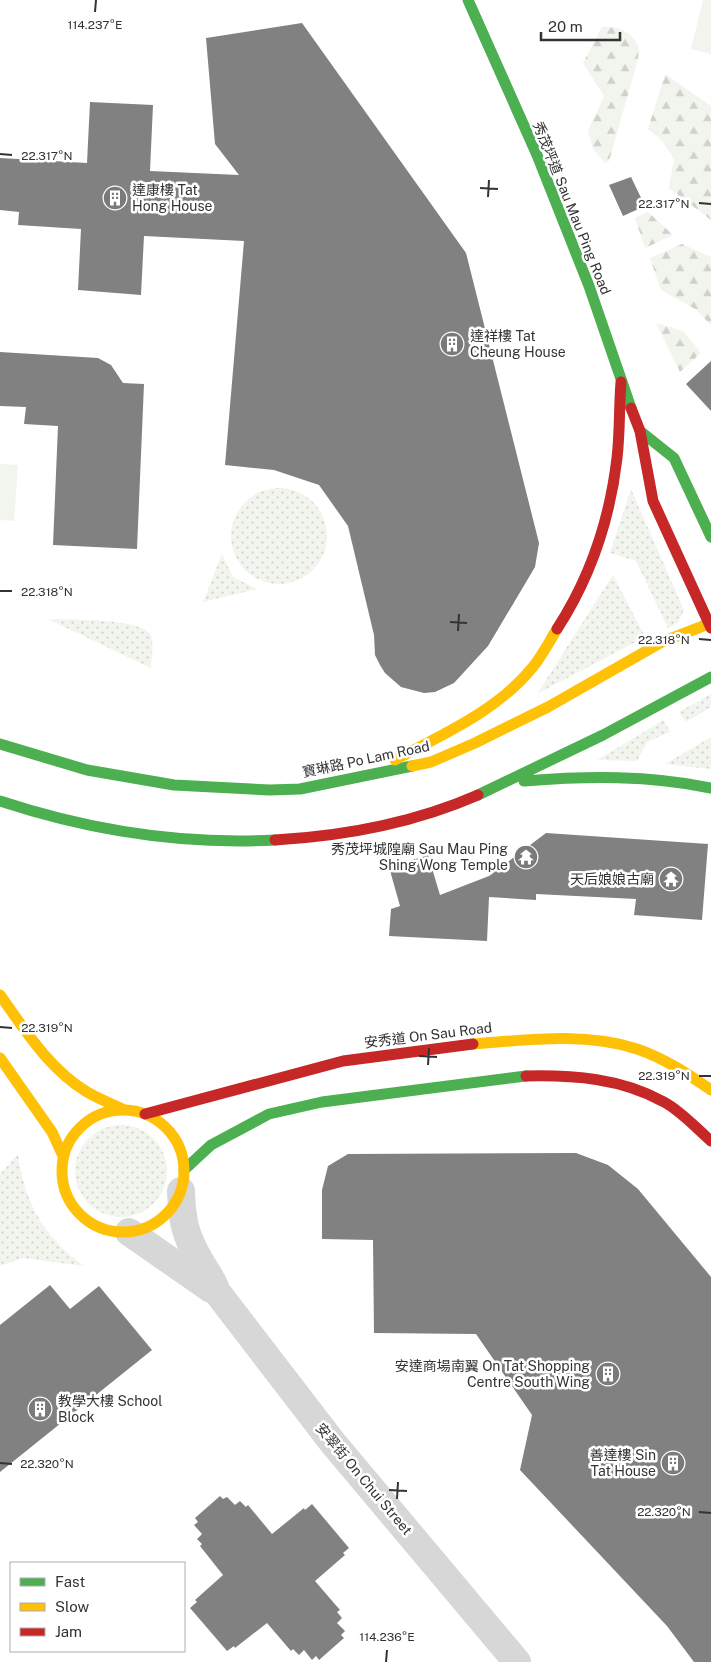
<svg xmlns="http://www.w3.org/2000/svg" width="711" height="1662" viewBox="0 0 711 1662" font-family="'Public Sans','Noto Sans TC',sans-serif">
	<defs>
		<pattern id="grass-dots" width="8" height="8" patternUnits="userSpaceOnUse" patternTransform="scale(1.25)"><rect width="8" height="8" fill="#f1f5ed"/><path d="M2 2h.1M6 6h.1" fill="none" stroke="#cfd2cc" stroke-width="1.8" stroke-linecap="round"/></pattern>
		<pattern id="forest-firs" width="22" height="20" patternUnits="userSpaceOnUse" patternTransform="scale(1.25)"><rect width="22" height="20" fill="#f1f5ed"/><path d="M5 1l3.5 6h-7zM16 11l3.5 6h-7z" fill="#cfd2cc"/></pattern>
	</defs>
	<rect width="100%" height="100%" fill="#fff"/>
	<!-- grass -->
	<path fill="url(#grass-dots)" d="M231 536a48 48 0 1 1 96 0a48 48 0 1 1-96 0Z
		M631,489L684,610L678,623L668,628L636,561L610,553Z
		M222,554L233,577L257,589L203,602Z
		M613,575L645,637L537,694Z
		M48,619C69,620 139,618 150,634C155,643 151,658 151,668Z
		M711,694V707L686,722L679,712Z
		M664,720L670,732L647,742L637,761L597,760Z
		M711,737V769L665,764Z
		M75 1171a46 46 0 1 1 92 0a46 46 0 1 1-92 0Z
		M18,1154C25,1204 43,1236 84,1266L23,1258L0,1266V1174Z"/>
	<!-- forest -->
	<path fill="url(#forest-firs)" d="M602,27C619,26 632,31 639,48L638,59L609,161L605,163L593,149L588,131L604,96L583,63Z
		M665,74L711,106V220L669,188L674,159L662,141L648,129Z
		M648,212L673,235L645,248L635,218Z
		M682,244L711,257V325L695,309L661,290L650,258Z
		M656,323L683,331L701,353L680,372Z"/>
	<!-- pitch -->
	<path fill="#f1f5ed" d="M703,0H711V54L691,49Z
		M0,464L18,465L14,521L0,520Z"/>
	<!-- building -->
	<path fill="#818181" d="M302,23L466,253L539,543L535,567L488,646L454,683L435,692L424,693L401,687L385,673L380,665L375,655L374,635L348,526L319,485L274,470L225,465L244,241L144,236L141,295L78,290L81,229L18,225L19,212L0,210V158L87,163L90,102L153,105L150,171L239,175L215,144L206,38Z
		M631,177L645,206L623,216L609,185Z
		M0,352L98,358L111,365L123,383L144,384L137,549L53,545L58,426L24,424L26,407L0,406Z
		M711,361V411L686,384Z
		M546,833L708,844L702,920L634,915L636,899L536,894V900L489,897L487,941L389,936L391,909L400,906L389,867L428,855L440,895L489,876Z
		M576,1153L608,1165L638,1189L711,1277V1662H694L667,1626L520,1470L532,1415L476,1334L374,1333L373,1240L322,1239V1190L328,1166L348,1154Z
		M50,1285L70,1309L99,1286L152,1350L0,1472V1325Z
		M220,1496L223,1499L227,1497L235,1505L240,1501L246,1507L248,1505L272,1534L304,1508L305,1510L312,1504L349,1548L343,1553L345,1555L315,1581L340,1610L337,1612L342,1618L337,1623L345,1631L341,1635L344,1638L319,1660L316,1656L312,1660L304,1650L299,1655L293,1649L291,1651L267,1623L235,1648L234,1646L227,1651L190,1608L197,1602L195,1600L223,1575L200,1546L202,1544L197,1539L202,1534L194,1525L198,1522L195,1518Z"/>
	<g fill="none" stroke-linecap="round" stroke-linejoin="round">
		<!-- street -->
		<path stroke="#d7d7d7" stroke-width="28" d="M181,1191C182,1221 185,1235 200,1261C206,1272 213,1280 217,1292L333,1443L517,1662
			M129,1232L211,1289"/>
		<!-- fast -->
		<path stroke="#4caf50" stroke-width="11" d="M468,0L537,155L589,286L631,408
			M640,431L674,458L711,537
			M0,744L87,770L174,785L270,790L300,789L412,766
			M524,781C588,776 648,775 711,788
			M478,795L603,735L711,677
			M0,801C91,831 180,845 275,840
			M184,1170L211,1145L269,1114L322,1102L526,1076"/>
		<!-- slow -->
		<path stroke="#ffc107" stroke-width="11" d="M395,760C443,734 497,711 532,668C542,656 549,642 557,629
			M412,766L431,762L475,743L548,707L662,642L711,623
			M0,995C25,1030 49,1069 87,1092C99,1099 112,1104 125,1110
			M473,1044C527,1040 584,1032 637,1049C664,1058 688,1074 711,1090
			M0,1058L52,1132L63,1156
			M62 1171a61 61 0 1 1 122 0a61 61 0 1 1-122 0Z"/>
		<!-- jam -->
		<path stroke="#c62828" stroke-width="11" d="M631,408L640,431L653,501L711,628
			M557,629C590,578 610,518 617,458C620,433 619,407 621,382
			M275,840C345,836 414,823 478,795
			M526,1076C573,1075 621,1078 664,1102C681,1111 696,1128 711,1141
			M145,1114L343,1061L473,1044"/>
	</g>
	<!-- ticks -->
	<path fill="none" stroke="#333" stroke-width="2" d="M95,12L96,0M0,154L12,155M480,188L498,189M488,197L489,180M699,203L711,204M0,591H12M450,622L467,623M458,631L459,614M699,639L711,640M0,1027L12,1028M419,1056L437,1057M428,1065L429,1048M699,1076H711M0,1463L12,1464M389,1490L407,1491M397,1499L398,1482M699,1512L711,1513M386,1662L387,1650"/>
	<!-- icons -->
	<defs>
		<g id="building-disc" transform="scale(1.25)"><circle r="9.5" fill="#7a7a7a" stroke="#fff"/><path d="M-4-6H4V6H1V3H-1V6H-4ZM-2.5-4.3h1.7v1.8h-1.7ZM.8-4.3h1.7v1.8H.8ZM-2.5-1h1.7V.8h-1.7ZM.8-1h1.7V.8H.8Z" fill="#fff"/></g>
		<g id="temple-disc" transform="scale(1.25)"><circle r="9.5" fill="#7a7a7a" stroke="#fff"/><path d="M0-6L5-2H3V0L6.5 2.5H4V6H1.5V3h-3V6H-4V2.5H-6.5L-3 0V-2H-5Z" fill="#fff"/></g>
	</defs>
	<g fill-rule="evenodd">
		<use href="#building-disc" x="115" y="198"/>
		<use href="#building-disc" x="452" y="344"/>
		<use href="#temple-disc" x="526" y="857"/>
		<use href="#temple-disc" x="671" y="879"/>
		<use href="#building-disc" x="608" y="1374"/>
		<use href="#building-disc" x="40" y="1409"/>
		<use href="#building-disc" x="673" y="1463"/>
	</g>
	<g text-anchor="middle" stroke-width="5" stroke-linejoin="round" paint-order="stroke">
		<!-- poi labels -->
		<g font-size="14" fill="#333" stroke="#fff" text-anchor="end">
			<text x="132" y="195" text-anchor="start">達康樓 Tat<tspan x="132" dy="16">Hong House</tspan></text>
			<text x="470" y="341" text-anchor="start">達祥樓 Tat<tspan x="470" dy="16">Cheung House</tspan></text>
			<text x="508" y="854">秀茂坪城隍廟 Sau Mau Ping<tspan x="508" dy="16">Shing Wong Temple</tspan></text>
			<text x="654" y="884">天后娘娘古廟</text>
			<text x="590" y="1371">安達商場南翼 On Tat Shopping<tspan x="590" dy="16">Centre South Wing</tspan></text>
			<text x="58" y="1406" text-anchor="start">教學大樓 School<tspan x="58" dy="16">Block</tspan></text>
			<text x="656" y="1460">善達樓 Sin<tspan x="656" dy="16">Tat House</tspan></text>
		</g>
		<!-- street labels -->
		<g font-size="14" fill="#333" stroke="#fff">
			<text transform="translate(572 208) rotate(68)" y="5">秀茂坪道 Sau Mau Ping Road</text>
			<text transform="translate(366 759) rotate(-12)" y="5">寶琳路 Po Lam Road</text>
			<text transform="translate(428 1035) rotate(-7)" y="5">安秀道 On Sau Road</text>
			<text transform="translate(364 1479) rotate(50)" y="5">安翠街 On Chui Street</text>
		</g>
	</g>
	<g font-size="12" text-anchor="middle" fill="#333" stroke="#fff" stroke-width="5" stroke-linejoin="round" paint-order="stroke">
		<text x="95" y="29">114.237°E</text>
		<text x="47" y="160">22.317°N</text>
		<text x="664" y="208">22.317°N</text>
		<text x="47" y="596">22.318°N</text>
		<text x="664" y="644">22.318°N</text>
		<text x="47" y="1032">22.319°N</text>
		<text x="664" y="1080">22.319°N</text>
		<text x="47" y="1468">22.320°N</text>
		<text x="664" y="1516">22.320°N</text>
		<text x="387" y="1641">114.236°E</text>
	</g>
	<!-- legend -->
	<rect x="10" y="1562" width="175" height="90" fill="#ffffff" stroke="#adadad"/>
	<rect x="20" y="1578" width="25" height="8" fill="#4caf50" stroke="#adadad"/>
	<text x="55" y="1587" font-size="15" fill="#333333">Fast</text>
	<rect x="20" y="1603" width="25" height="8" fill="#ffc107" stroke="#adadad"/>
	<text x="55" y="1612" font-size="15" fill="#333333">Slow</text>
	<rect x="20" y="1628" width="25" height="8" fill="#c62828" stroke="#adadad"/>
	<text x="55" y="1637" font-size="15" fill="#333333">Jam</text>
	<!-- scale -->
	<path d="M541 32v8h79v-8" fill="none" stroke="#333333" stroke-width="2.5"/>
	<text x="548" y="32" font-size="15" fill="#333333" stroke="#ffffff" stroke-width="4" paint-order="stroke">20 m</text>
</svg>
